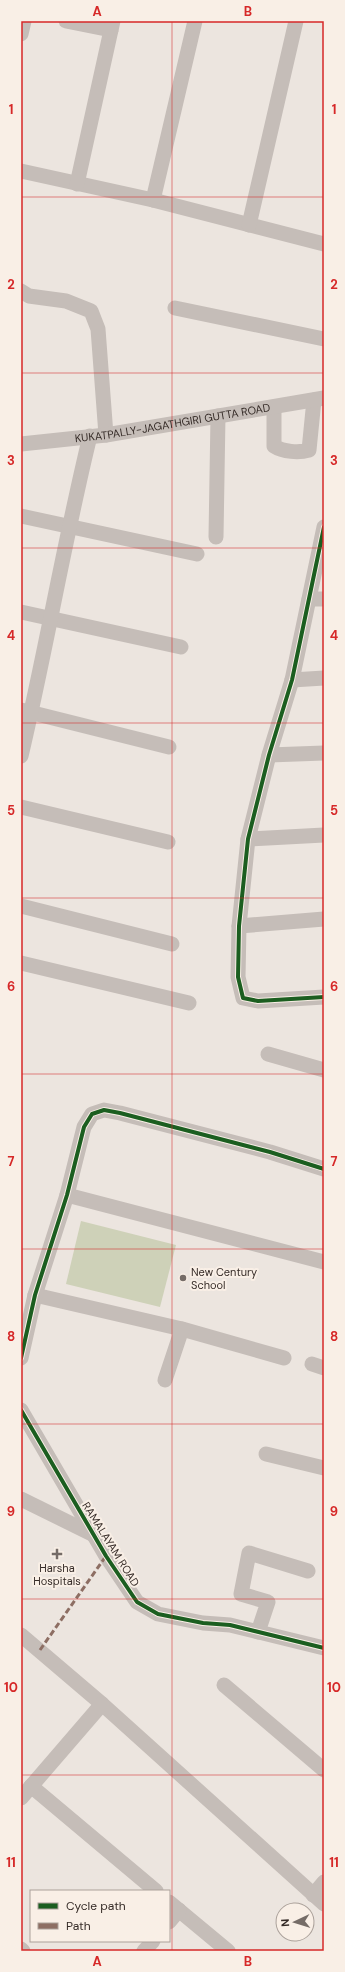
<svg xmlns="http://www.w3.org/2000/svg" width="345" height="1972" viewBox="0 0 345 1972" font-family="'DM Sans',sans-serif">
	<rect width="100%" height="100%" fill="#ece5df"/>
	<!-- park -->
	<path fill="#ced1b8" d="M81,1221L176,1245L160,1307L66,1284Z"/>
	<g fill="none" stroke-linecap="round" stroke-linejoin="round">
		<!-- minor -->
		<g stroke="#c5bdb8" stroke-width="15">
			<path d="M66,21L111,30"/>
			<path d="M21,34L24,21"/>
			<path d="M21,171L153,200L324,244"/>
			<path d="M77,184L113,21"/>
			<path d="M153,200L195,21"/>
			<path d="M249,225L296,21"/>
			<path d="M21,291L29,296L66,301L91,311L98,329L106,435"/>
			<path d="M175,308L324,339"/>
			<path d="M274,407V446C283,452 299,453 309,450L314,400"/>
			<path id="s1" d="M21,444L106,435L324,398"/>
			<path d="M21,516L197,554"/>
			<path d="M324,527L292,680L269,755L248,839L239,926L238,977L243,998L258,1001L324,997"/>
			<path d="M216,537L218,416"/>
			<path d="M309,599H324"/>
			<path d="M21,612L181,647"/>
			<path d="M292,680L324,678"/>
			<path d="M21,710L169,747"/>
			<path d="M269,755L324,753"/>
			<path d="M21,756C46,650 64,542 90,436"/>
			<path d="M21,807L168,842"/>
			<path d="M248,839L324,835"/>
			<path d="M21,906L172,944"/>
			<path d="M239,926L324,919"/>
			<path d="M21,963L189,1003"/>
			<path d="M268,1054L324,1070"/>
			<path d="M67,1195L324,1262"/>
			<path d="M35,1295L182,1329L284,1358"/>
			<path d="M21,1358L35,1295L67,1195L84,1127L92,1114L104,1110L120,1113L270,1152L324,1169"/>
			<path d="M312,1364L324,1368"/>
			<path d="M165,1380L182,1329"/>
			<path d="M21,1410L106,1556L137,1602L158,1614L203,1623L230,1625L324,1648"/>
			<path d="M266,1454L324,1468"/>
			<path d="M21,1499L94,1535"/>
			<path d="M258,1632L268,1602L241,1594L249,1553L308,1571"/>
			<path d="M21,1635L102,1704L324,1904"/>
			<path d="M224,1685L324,1770"/>
			<path d="M31,1786L156,1891"/>
			<path d="M21,1798L102,1704"/>
			<path d="M313,1895L324,1882"/>
			<path d="M169,1902L228,1951"/>
			<path d="M169,1922L179,1910"/>
			<path d="M21,1949L23,1951"/>
			<path d="M144,1951L153,1941"/>
		</g>
		<!-- quiet -->
		<path stroke="#8d6e63" stroke-width="3" stroke-dasharray="6 3" stroke-linecap="butt" d="M40,1650L106,1556"/>
		<!-- cycleway casing -->
		<g stroke="#f9efe6" stroke-width="6">
			<path id="cycleway" d="M324,527L292,680L269,755L248,839L239,926L238,977L243,998L258,1001L324,997
				M21,1358L35,1295L67,1195L84,1127L92,1114L104,1110L120,1113L270,1152L324,1169
				M21,1410L106,1556L137,1602L158,1614L203,1623L230,1625L324,1648"/>
		</g>
		<!-- cycleway -->
		<use href="#cycleway" stroke="#1b5e20" stroke-width="4"/>
	</g>
	<!-- grid -->
	<path fill="none" stroke="#d62828" stroke-width="1" stroke-opacity="0.55" d="M172,21V1951M21,197H324M21,373H324M21,548H324M21,723H324M21,898H324M21,1074H324M21,1249H324M21,1424H324M21,1599H324M21,1775H324"/>
	<!-- markers -->
	<g fill="#756c67" stroke="#f9efe6" stroke-width="1.5">
		<circle cx="183" cy="1278" r="4"/>
		<path d="M55 1548h4v4h4v4h-4v4h-4v-4h-4v-4h4z"/>
	</g>
	<g text-anchor="middle" stroke-width="4" stroke-linejoin="round" paint-order="stroke">
		<!-- street labels -->
		<g font-size="11" fill="#352b27" stroke="#f9efe6">
			<text dy="4" stroke="none"><textPath href="#s1" startOffset="153">KUKATPALLY-JAGATHGIRI GUTTA ROAD</textPath></text>
			<text transform="translate(111 1544) rotate(58)" y="4">RAMALAYAM ROAD</text>
		</g>
		<!-- poi labels -->
		<g font-size="11" fill="#352b27" stroke="#f9efe6" text-anchor="start">
			<text x="191" y="1276">New Century<tspan x="191" dy="13">School</tspan></text>
			<text x="57" y="1572" text-anchor="middle">Harsha<tspan x="57" dy="13">Hospitals</tspan></text>
		</g>
	</g>
	<!-- border -->
	<rect width="345" height="1972" fill="none" stroke="#f9efe6" stroke-width="44"/>
	<!-- legend -->
	<rect x="30" y="1890" width="140" height="52" fill="#f9efe6" stroke="#aba19a"/>
	<rect x="38" y="1903" width="20" height="6" fill="#1b5e20" stroke="#aba19a"/>
	<text x="66" y="1910" font-size="12" fill="#352b27">Cycle path</text>
	<rect x="38" y="1923" width="20" height="6" fill="#8d6e63" stroke="#aba19a"/>
	<text x="66" y="1930" font-size="12" fill="#352b27">Path</text>
	<!-- north arrow -->
	<g transform="translate(295 1922) rotate(266)"><circle r="19" fill="#f9efe6" stroke="#aba19a"/>
	<path d="M0-3L7 15L0 10L-7 15Z" fill="#756c67"/>
	<text y="-6" font-size="11" font-weight="bold" text-anchor="middle" fill="#352b27">N</text>
	</g>
	<rect x="22" y="22" width="301" height="1928" fill="none" stroke="#d62828" stroke-width="1.5"/>
	<g font-size="13" text-anchor="middle" font-weight="bold" fill="#d62828">
		<text x="97" y="16">A</text>
		<text x="248" y="16">B</text>
		<text x="11" y="114">1</text>
		<text x="334" y="114">1</text>
		<text x="11" y="289">2</text>
		<text x="334" y="289">2</text>
		<text x="11" y="465">3</text>
		<text x="334" y="465">3</text>
		<text x="11" y="640">4</text>
		<text x="334" y="640">4</text>
		<text x="11" y="815">5</text>
		<text x="334" y="815">5</text>
		<text x="11" y="991">6</text>
		<text x="334" y="991">6</text>
		<text x="11" y="1166">7</text>
		<text x="334" y="1166">7</text>
		<text x="11" y="1341">8</text>
		<text x="334" y="1341">8</text>
		<text x="11" y="1516">9</text>
		<text x="334" y="1516">9</text>
		<text x="11" y="1692">10</text>
		<text x="334" y="1692">10</text>
		<text x="11" y="1867">11</text>
		<text x="334" y="1867">11</text>
		<text x="97" y="1966">A</text>
		<text x="248" y="1966">B</text>
	</g>
</svg>
